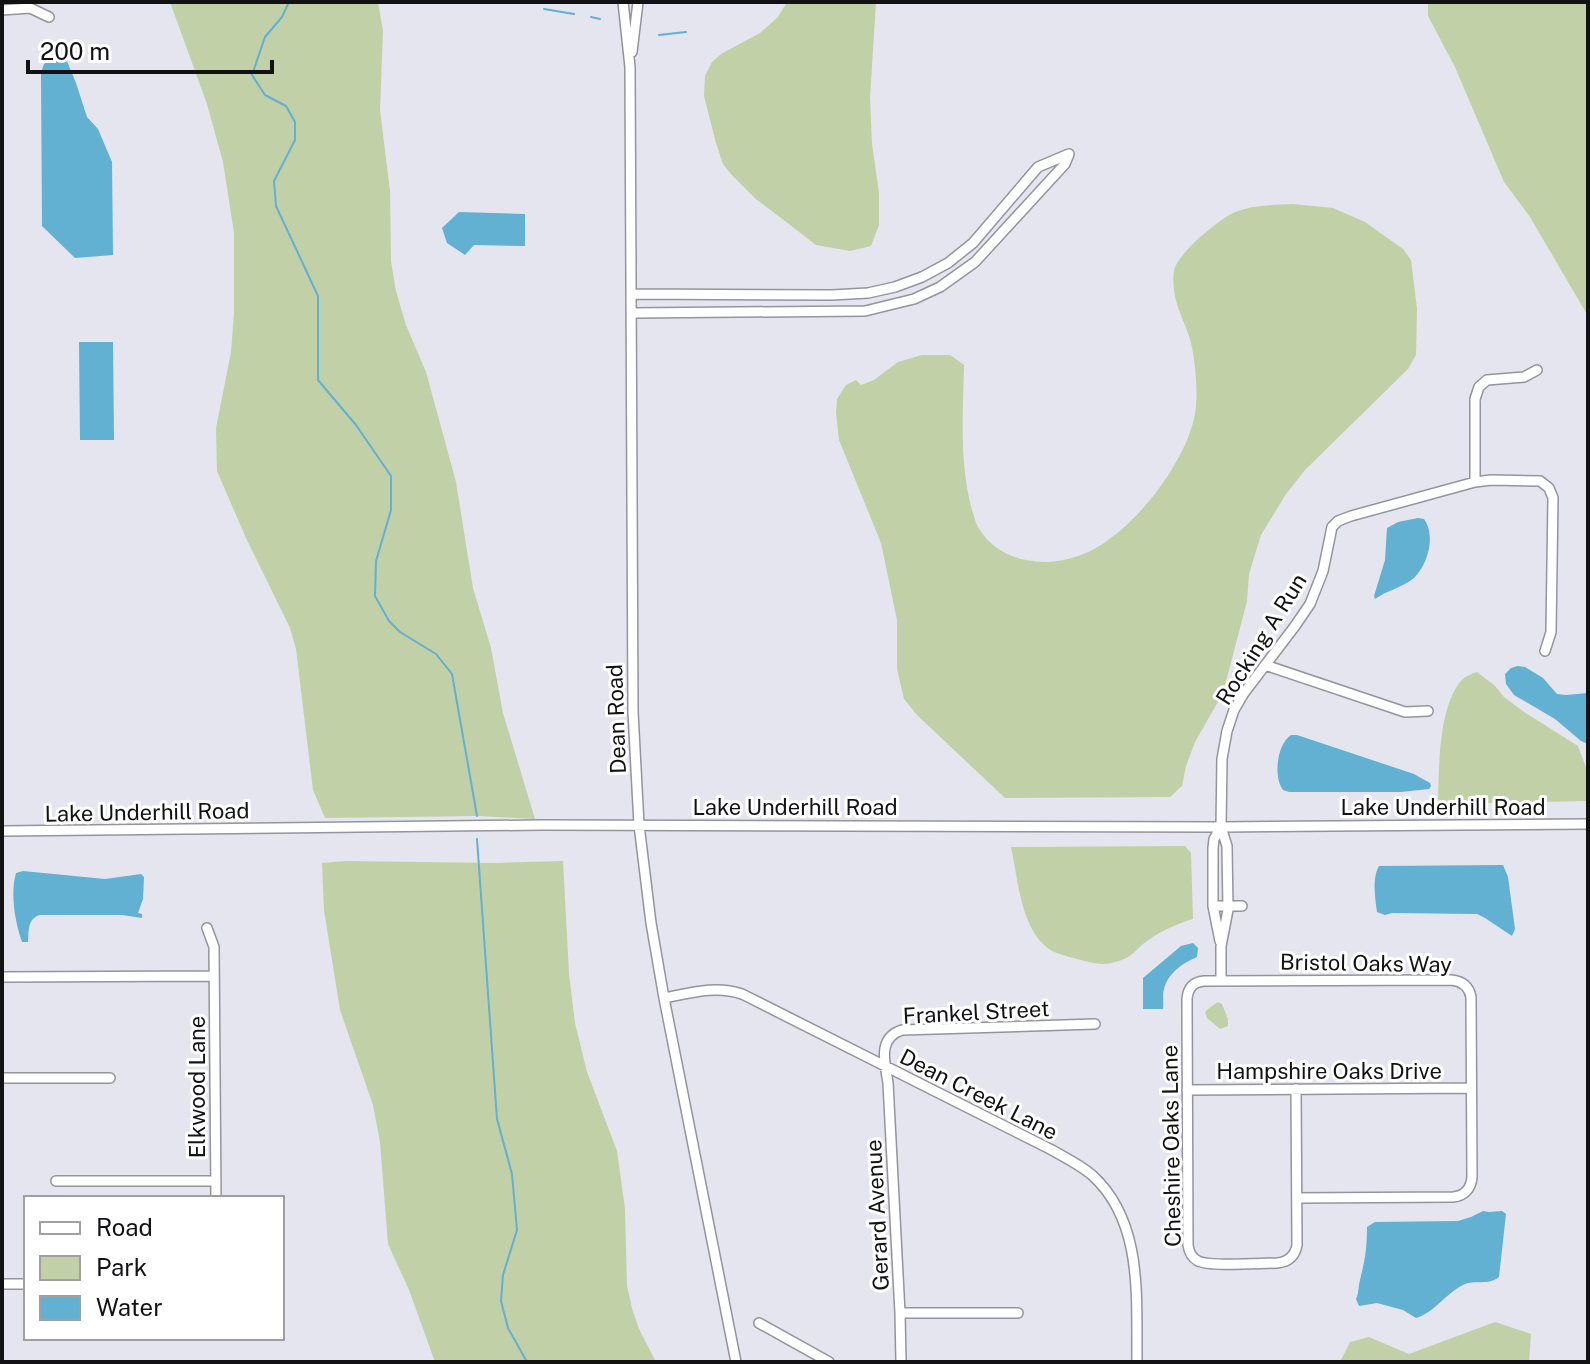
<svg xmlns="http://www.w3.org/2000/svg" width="1590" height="1364" viewBox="0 0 1590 1364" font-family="'Public Sans',sans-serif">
	<rect width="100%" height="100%" fill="#e4e5ee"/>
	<!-- green -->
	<path fill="#c1d0a7" d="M170,2H378L383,31L380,110L390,191L391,261L396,291L406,325L426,372L456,482L473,588L491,648L503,713L535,819L477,816L325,818L313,790L296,649L290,628L246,538L217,471L216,428L231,352L234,313V233L223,162L207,104Z
		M787,2H876L870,98L872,144L879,193V225L871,246L850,251L816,245L756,199L731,174L723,164L716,143L704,96L705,76L712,62L721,54L760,33L778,17Z
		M1428,2H1588V316L1530,217L1504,182L1455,67L1428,16Z
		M1293,204L1333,208L1365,222L1403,249L1411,260L1417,309L1416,355L1408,369L1305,470L1286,494L1261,535L1249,574L1247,601L1223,693L1195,742L1186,766L1182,786L1170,797L1005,798L917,715L904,699L897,669V620L881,543L839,440L836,413L837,399L846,385L856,380L861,385L874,380L898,362L922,355H950L964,365C963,413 959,463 972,510C974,515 975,522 978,527C989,546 1006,556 1026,560C1051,565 1074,560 1096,548C1138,524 1186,462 1195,414C1198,397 1196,370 1193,353C1189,322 1170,307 1174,271C1176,255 1218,220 1233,213C1251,205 1274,205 1293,204Z
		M1477,672L1495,686L1504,697L1524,712L1578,746L1588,773V801L1438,804C1439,770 1438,708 1461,681C1465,676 1471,674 1477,672Z
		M1185,846L1191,853L1193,919C1174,925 1158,932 1143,944C1137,949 1132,956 1124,959C1105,967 1096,964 1077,959C1066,956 1051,953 1043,944C1020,920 1018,879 1011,847Z
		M346,861L494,863L563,861L569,974L575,1023L587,1072L617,1151L625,1209L627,1286L632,1308L639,1329L656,1362H435L409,1290L388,1244L380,1142L373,1105L340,1010L324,910L322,863Z
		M1218,1002L1222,1004L1228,1019V1026L1220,1029L1207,1018L1205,1012L1208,1009Z
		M1495,1322L1531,1334L1529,1362H1340L1350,1342L1369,1337L1409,1354Z"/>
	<!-- water -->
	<path fill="#62b0d2" d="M53,60L67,61L76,83L87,117L98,129L112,162L113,255L75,258L42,226L41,75C43,66 43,61 53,60Z
		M459,212L525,214V246L474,245L465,255L447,243L442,228Z
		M79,342H113L114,440H80Z
		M1418,518L1424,519C1436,536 1428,564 1414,578C1403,587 1386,591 1375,599L1374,596L1385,560L1387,528L1398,522Z
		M1518,666L1525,667L1543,678L1557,694L1566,695L1588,693V744L1581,741L1555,719L1514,695L1506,684L1505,674L1511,668Z
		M1291,735H1297L1414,774L1430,783L1431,786L1429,789L1401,792H1289L1283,790C1273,777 1277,744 1291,735Z
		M1503,865L1508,877L1515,929L1512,936L1485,918L1477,914L1392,913L1385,915L1377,912C1375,898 1372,878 1379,866Z
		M23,871L105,879L141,874L144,877L143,899L138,913L142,914V918L122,915H40C27,919 29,931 28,942H22C15,922 10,894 16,873Z
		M1193,943L1198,948L1197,957C1183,963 1168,973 1164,989C1162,995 1164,1002 1163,1009H1143V978L1181,946Z
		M1483,1211L1489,1212L1502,1211L1506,1214L1499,1277C1488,1286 1475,1279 1463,1285C1445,1294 1434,1313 1416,1318L1403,1310L1377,1303L1359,1306L1356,1299C1359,1293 1358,1288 1360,1280C1365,1260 1367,1248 1367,1227L1375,1222L1458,1221L1471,1217Z"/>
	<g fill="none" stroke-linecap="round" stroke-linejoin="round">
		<!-- stream -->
		<path stroke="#62b0d2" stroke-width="2" d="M289,2L282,17L265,37L252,75L265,95L286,106L295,122V140L274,181L276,206L318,296V380L356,425L391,476V510L376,561L375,596L389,621L400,632L436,654L452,674L477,816
			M544,9L574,14
			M591,17L600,19
			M659,35L686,32
			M477,839L497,1119L512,1174L517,1230L503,1275L501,1301L508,1328L527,1362"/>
		<!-- minor casing -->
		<g stroke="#94949d" stroke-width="12">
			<path id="minor" d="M623,2L630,67L633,712L639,825L651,923L664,998L736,1362
				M2,10L30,8L49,17
				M632,52L638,2
				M632,294L832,295L868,293L895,287L922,277L948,263L973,243L1038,167L1069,154
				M632,313L865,311L914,299L940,287L975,262L1065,164L1069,154
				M1475,482V399L1479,387L1487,380L1524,377L1537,370
				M1265,665L1405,712L1428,711
				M2,831L542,825L1221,827L1588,824
				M1213,906H1242
				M207,928L214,947L216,1198
				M1220,941L1213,906V848L1214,839L1221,827
				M2,977L214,976
				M1221,980V946L1228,910L1227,846L1221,827L1222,759L1227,731L1234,710L1244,693L1295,626L1310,604L1323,571L1332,527L1338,521L1351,516L1475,482L1491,480L1540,481L1549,488L1553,498L1551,632L1545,651
				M664,998C690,993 716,985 742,994L1050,1149C1064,1157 1079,1164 1092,1175C1144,1222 1136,1299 1137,1362
				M2,1078H110
				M1296,1089L1297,1245C1295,1256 1288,1262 1277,1263C1260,1263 1210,1267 1198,1261C1191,1257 1189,1252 1188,1245L1187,999C1188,988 1193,982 1204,981L1451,980C1462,981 1469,986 1471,997L1472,1177C1471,1189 1464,1196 1453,1197L1297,1198
				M1187,1090L1471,1088
				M56,1181H216
				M2,1284H26
				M900,1313H1018
				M759,1323L829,1362
				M901,1362L900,1313L888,1083C885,1063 877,1038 902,1030L1095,1024"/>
		</g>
		<!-- minor -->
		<use href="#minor" stroke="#fff" stroke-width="9"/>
	</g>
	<g text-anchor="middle" stroke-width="6" stroke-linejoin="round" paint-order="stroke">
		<!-- street labels -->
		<g font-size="22" fill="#121215" stroke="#fff">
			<text transform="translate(1261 639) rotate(-58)" y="8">Rocking A Run</text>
			<text transform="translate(616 719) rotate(-92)" y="8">Dean Road</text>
			<text x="795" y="815">Lake Underhill Road</text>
			<text x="1443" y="815">Lake Underhill Road</text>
			<text transform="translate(147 812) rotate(-1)" y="8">Lake Underhill Road</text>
			<text transform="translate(1366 963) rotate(1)" y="8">Bristol Oaks Way</text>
			<text transform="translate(976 1012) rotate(-3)" y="8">Frankel Street</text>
			<text x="1329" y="1079">Hampshire Oaks Drive</text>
			<text transform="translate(197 1087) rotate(-90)" y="8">Elkwood Lane</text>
			<text transform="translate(979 1094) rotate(27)" y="8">Dean Creek Lane</text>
			<text transform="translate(1171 1146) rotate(-91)" y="8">Cheshire Oaks Lane</text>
			<text transform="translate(877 1215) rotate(-93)" y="8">Gerard Avenue</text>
		</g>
	</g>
	<!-- border -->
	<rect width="1590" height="1364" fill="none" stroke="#121215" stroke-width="8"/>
	<!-- legend -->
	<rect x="24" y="1196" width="260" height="144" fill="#ffffff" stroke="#a0a0a1" stroke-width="2"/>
	<rect x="40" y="1222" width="40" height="12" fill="#ffffff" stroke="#a0a0a1" stroke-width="2"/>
	<text x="96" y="1236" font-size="24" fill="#121215">Road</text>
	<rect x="40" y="1256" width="40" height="24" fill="#c1d0a7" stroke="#a0a0a1" stroke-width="2"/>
	<text x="96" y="1276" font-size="24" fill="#121215">Park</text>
	<rect x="40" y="1296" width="40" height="24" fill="#62b0d2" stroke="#a0a0a1" stroke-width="2"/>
	<text x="96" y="1316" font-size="24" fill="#121215">Water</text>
	<!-- scale -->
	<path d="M28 60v12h244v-12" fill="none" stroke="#121215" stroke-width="4"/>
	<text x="40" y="60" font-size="24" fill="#121215" stroke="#ffffff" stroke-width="6" paint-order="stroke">200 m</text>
</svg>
